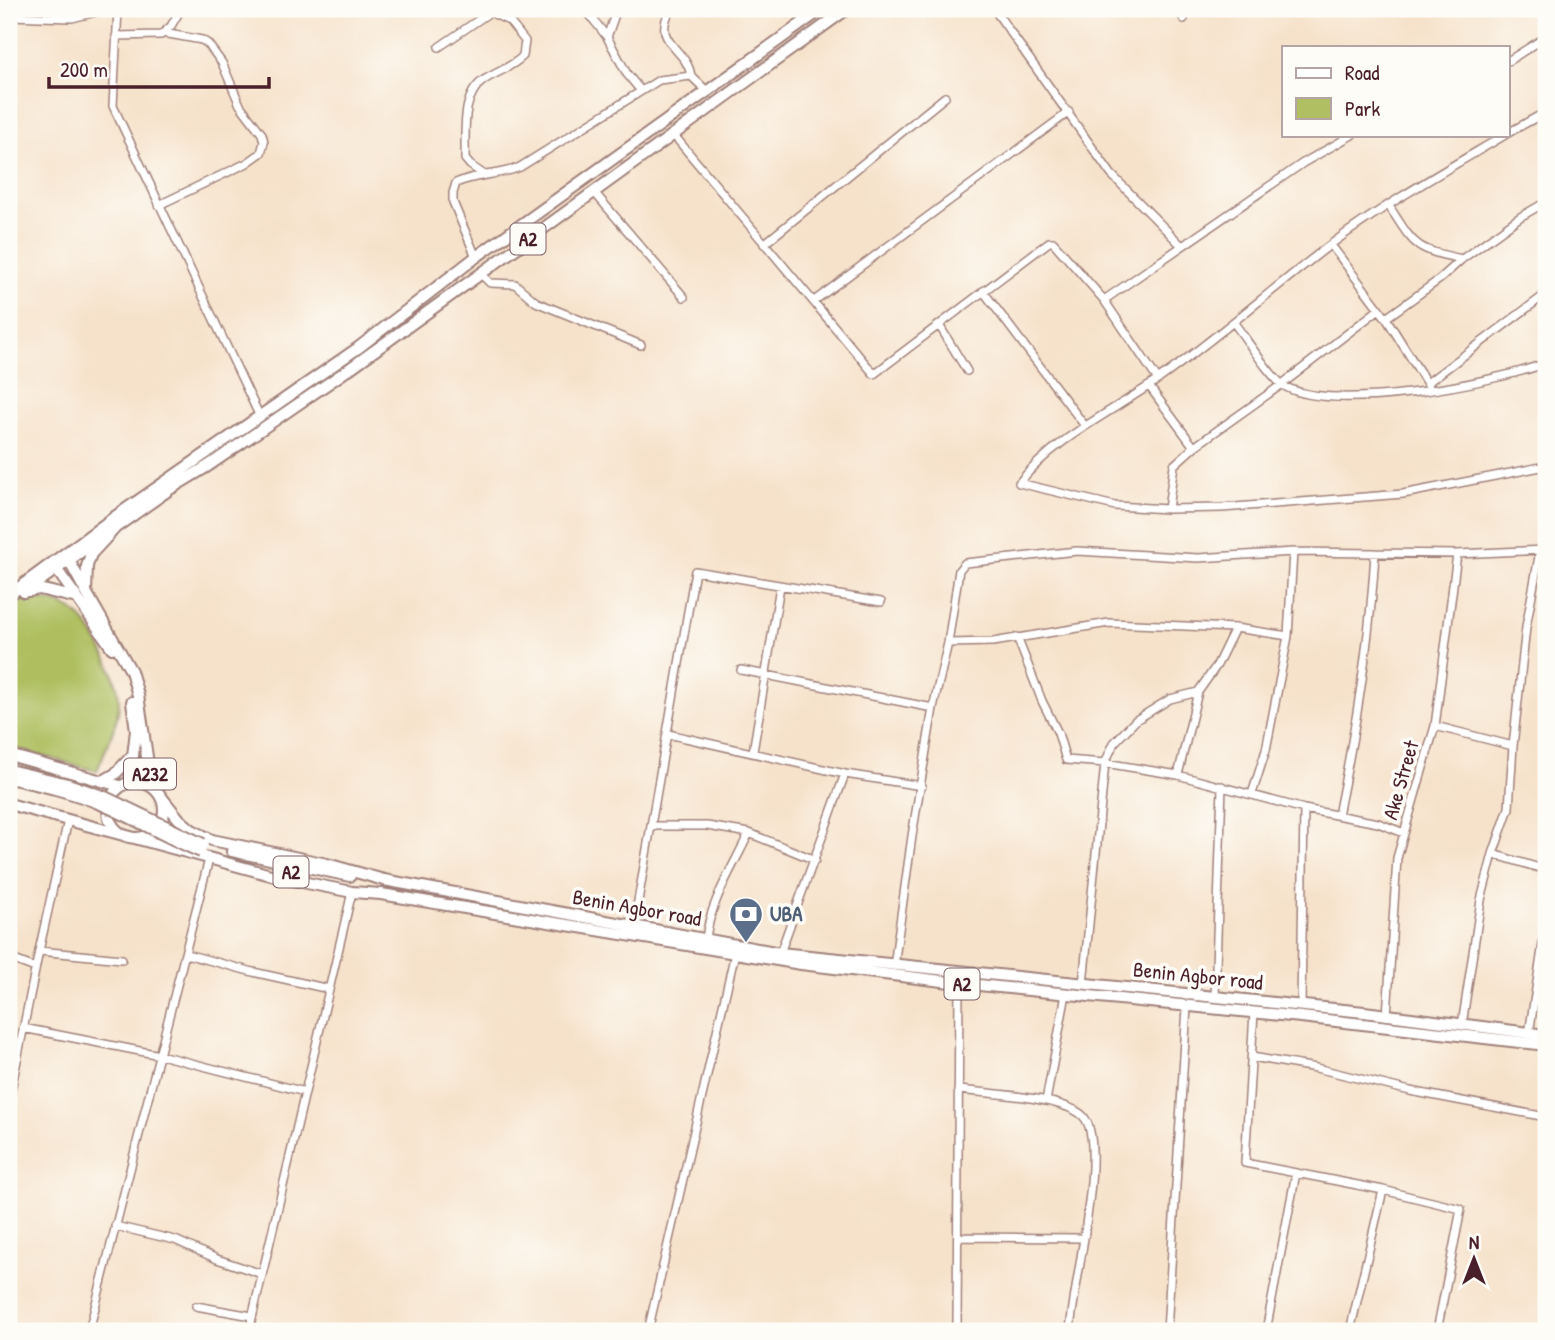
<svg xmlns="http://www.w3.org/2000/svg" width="1555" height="1340" viewBox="0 0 1555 1340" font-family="'Patrick Hand',sans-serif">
	<rect width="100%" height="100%" fill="#fdfcf7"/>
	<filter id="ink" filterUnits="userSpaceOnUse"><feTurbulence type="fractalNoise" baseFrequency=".0143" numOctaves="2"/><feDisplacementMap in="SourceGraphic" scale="14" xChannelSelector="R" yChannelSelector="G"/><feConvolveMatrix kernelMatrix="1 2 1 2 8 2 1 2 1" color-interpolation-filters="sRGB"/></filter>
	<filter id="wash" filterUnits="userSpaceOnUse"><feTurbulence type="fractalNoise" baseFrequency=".00686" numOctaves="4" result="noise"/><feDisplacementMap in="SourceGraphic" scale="28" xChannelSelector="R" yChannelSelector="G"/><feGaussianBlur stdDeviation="1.57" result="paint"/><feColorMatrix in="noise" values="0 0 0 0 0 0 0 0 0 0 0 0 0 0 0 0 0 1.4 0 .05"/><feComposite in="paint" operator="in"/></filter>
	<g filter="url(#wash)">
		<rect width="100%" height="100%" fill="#f6e2ca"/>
		<!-- green -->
		<path fill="#afbf61" stroke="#7c6f46" stroke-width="2" d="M36,598C48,601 61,603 72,610C93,624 120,679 119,704C118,724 104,752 97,771L9,747V603Z"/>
	</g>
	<g filter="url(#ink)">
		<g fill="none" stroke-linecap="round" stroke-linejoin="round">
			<!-- minor casing -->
			<g stroke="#a0807a" stroke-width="10">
				<path id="minor" d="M118,9L113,106L260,417
					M585,9L607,37L627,74L641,91
					M671,9C650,44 687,47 691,76
					M994,9L1111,174L1182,246
					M1177,9L1184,19
					M9,16L72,18L104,10L117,11
					M116,36L161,35L171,26L181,9
					M607,37L617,9
					M439,47L490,12L509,21L525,41L523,56C512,67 497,72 484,80C460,96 466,134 465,159L470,165L483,174
					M1508,61L1546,37
					M672,133L874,374L1049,242H1053L1104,300L1158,380
					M1508,133L1546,112
					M1505,135C1446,170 1385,204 1330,245C1272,289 1218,337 1159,379C1112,412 1056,437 1019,483L1115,506L1168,509L1222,508L1403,494L1546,466
					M594,192L684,297
					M159,205L247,163L261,153L264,142L262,134L240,105L222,63L208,44L202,40L163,33
					M1389,206C1415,246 1413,249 1462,259
					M764,244L945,97
					M1331,245L1386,318L1431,390
					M476,257L453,202V193L456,183C477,173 499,176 520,167L659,80L691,76L708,92
					M480,273L490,283L515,284L536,302L641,345
					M983,291L1085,426
					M1104,300L1303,163L1352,135
					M814,301L1069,112
					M1386,318L1440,279L1462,259L1520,217L1546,202
					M1234,323C1245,337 1271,378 1284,386C1333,414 1494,383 1546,363
					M939,325L967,371
					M1427,383L1546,294
					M1149,386L1194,447
					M1168,509L1174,465L1194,447L1281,385L1378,310
					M1017,637L1042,701L1058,733L1066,760L1105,763L1178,775L1304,809L1378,823L1404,833
					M948,643L993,642L1109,623L1235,628L1288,636
					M741,670L933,708
					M1435,726L1513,746
					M668,734L845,774L922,786
					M753,752L780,586
					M1178,775L1198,692L1217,665L1235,628
					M1252,794L1266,750L1288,636L1293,552
					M1338,815C1356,728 1370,642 1375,553
					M652,826H707L749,833L815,860
					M1493,854L1546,870
					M633,930L695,571L881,602
					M706,940C709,903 734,866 749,833
					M39,951L122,959
					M780,953L845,774
					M186,954L253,972L329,989
					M9,958L35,968
					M894,966L912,836L933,708L948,643L959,570L965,563L1077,551L1198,558L1293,552L1457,554L1546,550
					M1083,984L1105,763L1114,743L1136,720L1170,699L1198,692
					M1215,997L1222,786
					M1301,1006L1304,809
					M1254,1012L1245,1163L1383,1190L1461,1209L1437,1331
					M1387,1016L1397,858L1435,726L1457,554
					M1462,1025L1481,900L1493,854L1509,808L1513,746L1526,627L1540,551
					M23,1028L160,1055L305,1092
					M1529,1034L1546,924
					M1252,1057L1316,1068L1410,1091L1546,1117
					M958,1090C986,1093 1064,1097 1083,1116C1109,1141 1072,1292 1070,1331
					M9,1100L39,951L68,820
					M1046,1101L1066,994
					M115,1226L175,1240L217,1259L262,1274
					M958,1237L1083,1238
					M196,1306L252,1316
					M89,1331L209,859
					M249,1331L352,892
					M648,1331L735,953
					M957,1331L959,983
					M1167,1331L1187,1007
					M1266,1331L1296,1173
					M1350,1331L1383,1190"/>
			</g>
			<!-- highway casing -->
			<g stroke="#a0807a" stroke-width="14">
				<path id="highway" d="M115,528L91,554L87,566L86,592L131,671L138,695L149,771L157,791L166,803L179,819L192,830L212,840L327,864L384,880L780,953L1364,1012L1546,1035
					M66,555L85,590
					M54,566L77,598
					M29,591L39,589L77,598L112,648
					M24,592L170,489L208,466L349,369L847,9
					M9,595L116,516L358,348L476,257L822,9
					M9,755L120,786
					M103,781L115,774L132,756
					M108 810a28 28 0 1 1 56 0a28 28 0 1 1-56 0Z
					M130,782L136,730L132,702
					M9,804L282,878L352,892L381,894L801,964L959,983L1301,1017L1546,1045
					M232,851L350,876"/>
			</g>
			<!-- minor -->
			<use href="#minor" stroke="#fff" stroke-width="7"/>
			<!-- highway -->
			<use href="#highway" stroke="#fff" stroke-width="10"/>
			<!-- highway-bridge casing -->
			<g stroke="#a0807a" stroke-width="14" stroke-linecap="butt">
				<path id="highway-bridge" d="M9,770L68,784L105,797L203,844
					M9,778C40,785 73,792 103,805C136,819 167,838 201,852"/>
			</g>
			<!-- highway-bridge -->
			<use href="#highway-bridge" stroke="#fff" stroke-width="10"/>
		</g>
	</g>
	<!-- icons -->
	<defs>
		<g id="bank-pin" transform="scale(1.75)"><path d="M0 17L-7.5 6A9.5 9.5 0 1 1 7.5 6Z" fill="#5c6f8a" stroke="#fdfcf7"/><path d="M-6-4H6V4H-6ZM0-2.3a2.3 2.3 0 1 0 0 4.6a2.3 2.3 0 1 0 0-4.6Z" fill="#fff"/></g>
	</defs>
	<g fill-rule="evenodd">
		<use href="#bank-pin" x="746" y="914"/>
	</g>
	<g text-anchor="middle" stroke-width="7" stroke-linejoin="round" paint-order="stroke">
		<!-- shield labels -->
		<g fill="#fdfcf7" stroke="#806168" stroke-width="2">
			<rect x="510.5" y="223.5" width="35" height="31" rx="5"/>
			<rect x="124" y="758.5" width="52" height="31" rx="5"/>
			<rect x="273.5" y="856.5" width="35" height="31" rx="5"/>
			<rect x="944.5" y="968.5" width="35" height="31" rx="5"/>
		</g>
		<g font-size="19" font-weight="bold" fill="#4a1f2b">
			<text x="528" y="246">A2</text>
			<text x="150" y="781">A232</text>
			<text x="291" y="879">A2</text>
			<text x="962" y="991">A2</text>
		</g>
		<!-- street labels -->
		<g font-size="21" fill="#4a1f2b" stroke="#fdfcf7">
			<text transform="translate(1401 780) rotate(-74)" y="7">Ake Street</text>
			<text transform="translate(637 908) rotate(10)" y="7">Benin Agbor road</text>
			<text transform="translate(1198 976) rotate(6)" y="7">Benin Agbor road</text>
		</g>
		<!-- service labels -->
		<g font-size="21" font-weight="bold" fill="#4e5e75" stroke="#fdfcf7" text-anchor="start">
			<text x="770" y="921">UBA</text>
		</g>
	</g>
	<!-- margin -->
	<rect width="1555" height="1340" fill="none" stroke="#fdfcf7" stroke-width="35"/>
	<!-- legend -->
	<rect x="1282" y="46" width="228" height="91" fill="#fdfcf7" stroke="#b5a4a5" stroke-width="2"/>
	<rect x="1296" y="68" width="35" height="10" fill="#ffffff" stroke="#b5a4a5" stroke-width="2"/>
	<text x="1345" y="80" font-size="21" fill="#4a1f2b">Road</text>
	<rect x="1296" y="98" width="35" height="21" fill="#afbf61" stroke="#b5a4a5" stroke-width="2"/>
	<text x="1345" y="116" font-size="21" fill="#4a1f2b">Park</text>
	<!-- north arrow -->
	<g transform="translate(1474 1259)" stroke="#fdfcf7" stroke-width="5" paint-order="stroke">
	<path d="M0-5L12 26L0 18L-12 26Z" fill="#4a1f2b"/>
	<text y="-10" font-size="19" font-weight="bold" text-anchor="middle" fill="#4a1f2b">N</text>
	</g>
	<!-- scale -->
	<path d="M49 77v10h220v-10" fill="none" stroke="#4a1f2b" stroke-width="3.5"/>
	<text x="60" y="77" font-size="21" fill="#4a1f2b" stroke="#fdfcf7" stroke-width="5" paint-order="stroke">200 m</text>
</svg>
